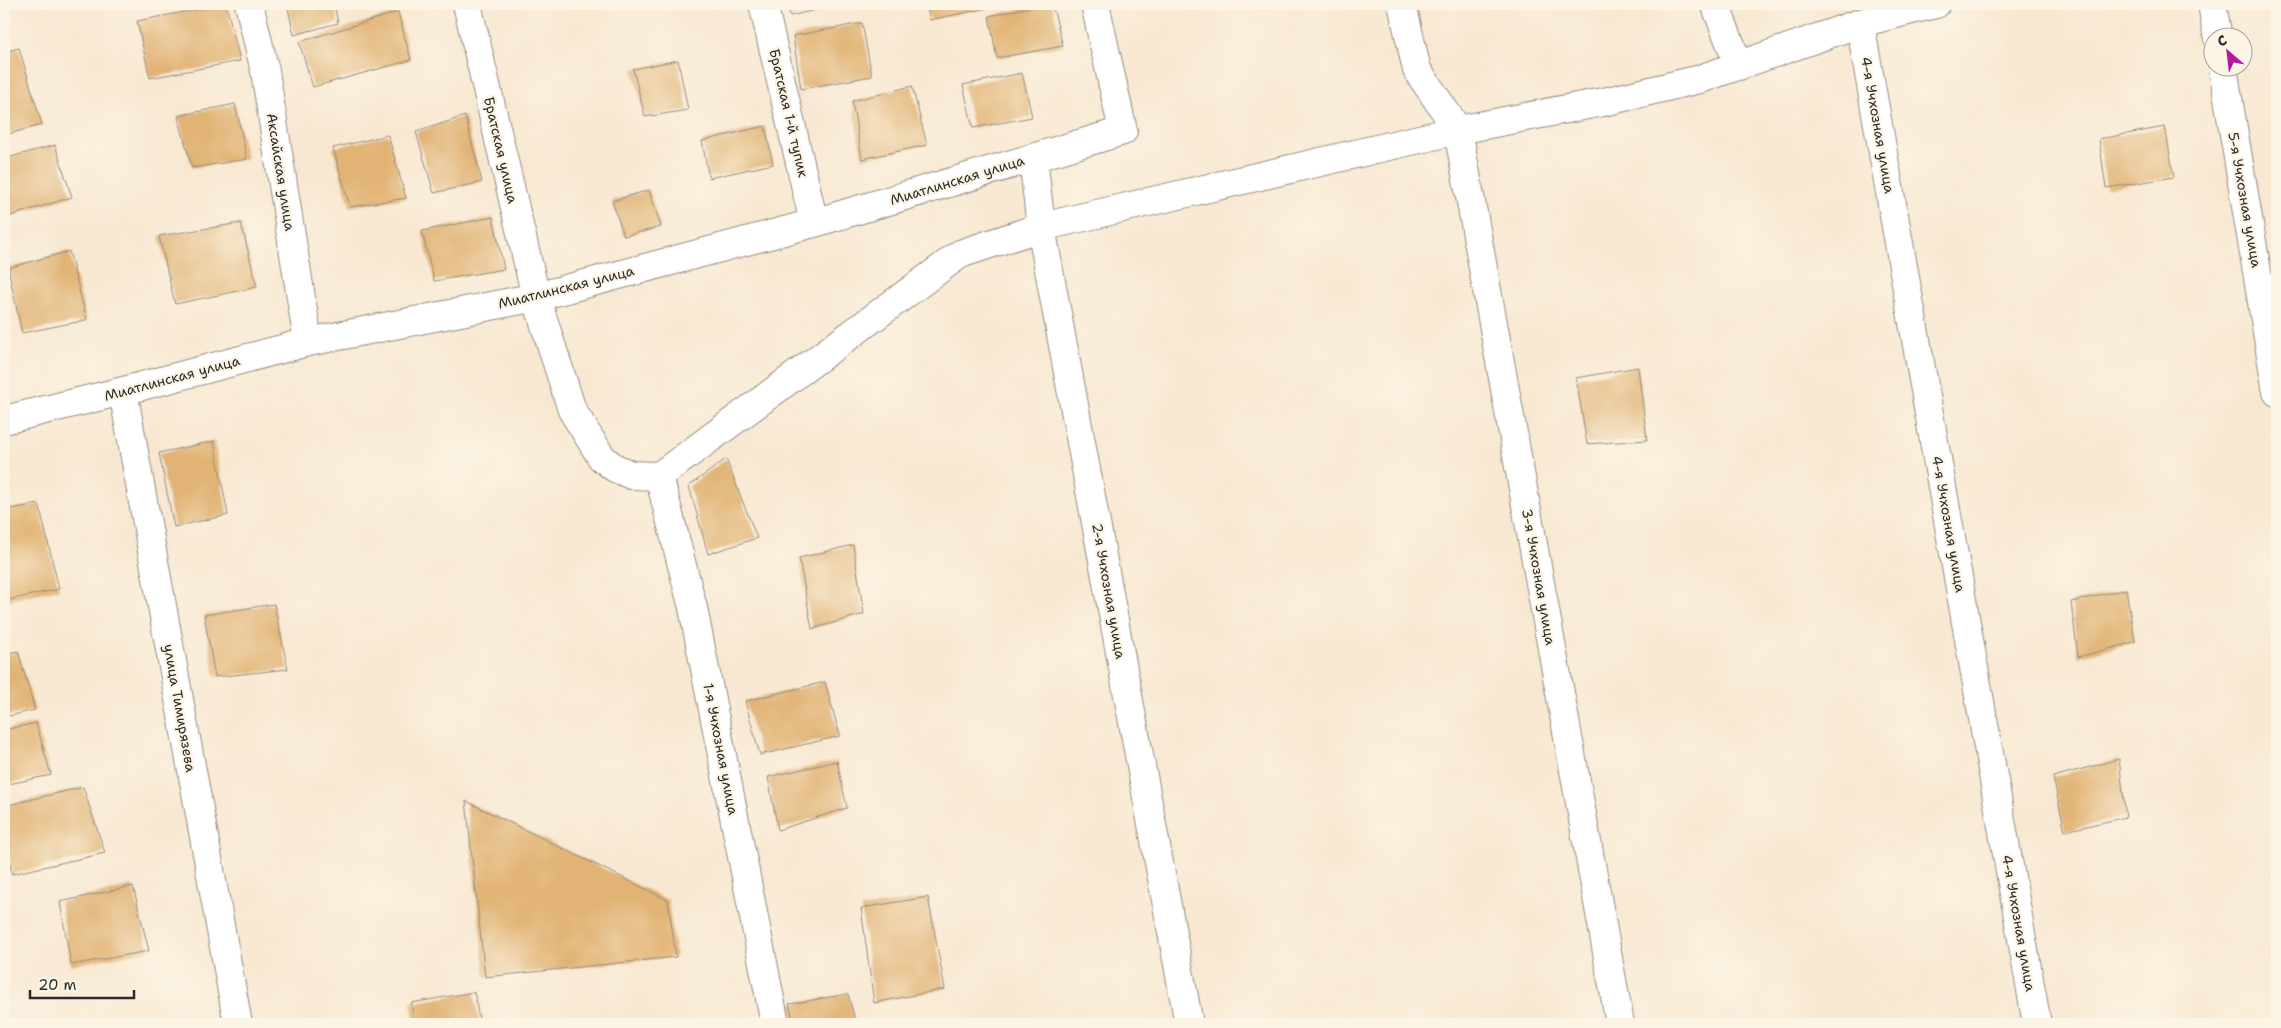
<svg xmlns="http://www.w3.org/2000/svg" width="2281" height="1028" viewBox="0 0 2281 1028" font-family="'Shantell Sans',sans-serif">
	<rect width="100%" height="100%" fill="#fcf5e5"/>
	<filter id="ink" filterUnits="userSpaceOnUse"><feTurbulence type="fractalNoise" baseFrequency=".02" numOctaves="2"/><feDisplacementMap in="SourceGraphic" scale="10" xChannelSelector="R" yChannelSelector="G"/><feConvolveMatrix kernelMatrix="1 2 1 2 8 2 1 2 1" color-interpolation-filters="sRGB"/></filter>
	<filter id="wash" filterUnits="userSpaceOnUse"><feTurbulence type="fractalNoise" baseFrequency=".0096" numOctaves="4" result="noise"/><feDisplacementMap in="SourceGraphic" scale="20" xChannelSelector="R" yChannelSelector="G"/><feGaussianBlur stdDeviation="1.12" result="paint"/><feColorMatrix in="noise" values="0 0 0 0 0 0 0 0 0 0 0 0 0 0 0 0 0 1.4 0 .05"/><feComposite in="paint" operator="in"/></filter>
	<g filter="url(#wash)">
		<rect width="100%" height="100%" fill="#f8e8d2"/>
		<g id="blocks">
			<!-- building -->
			<path fill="#e1b374" d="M226,4L240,61L150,78L137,21Z
				M287,4H334L338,23L294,35Z
				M787,4H841L790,16Z
				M926,4H991L992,7L930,20Z
				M1043,4H1052L1063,46L997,58L989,16Z
				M398,12L411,60L313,87L299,42Z
				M862,23L872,76L801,89L793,36Z
				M19,48L42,125L4,135V52Z
				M678,60L688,110L645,117L633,69Z
				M1022,73L1032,117L973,128L963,85Z
				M912,86L927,145L862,159L852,101Z
				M235,104L247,159L192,168L178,116Z
				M465,116L482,182L434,193L416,132Z
				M765,126L773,164L709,178L702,141Z
				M2165,127L2174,177L2106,188L2099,139Z
				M388,135L406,198L350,207L333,148Z
				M55,145L72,197L4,218V159Z
				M649,190L661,227L624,236L612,201Z
				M493,217L504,269L434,281L422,231Z
				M241,223L257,287L175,304L159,236Z
				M69,251L87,320L22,333L8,268Z
				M1638,367L1647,440L1587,444L1576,378Z
				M214,441L228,515L174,527L159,453Z
				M726,459L757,538L708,554L689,486Z
				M39,504L59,589L4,601V510Z
				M853,545L864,614L812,629L799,558Z
				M2126,589L2135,642L2078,657L2071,602Z
				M274,604L288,669L215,677L204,615Z
				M18,651L35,710L4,717V654Z
				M825,682L840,736L760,755L745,701Z
				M36,723L51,775L4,785V730Z
				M2119,759L2126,817L2065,831L2053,777Z
				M837,761L847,808L778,830L768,777Z
				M83,787L105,853L12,874L4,836V806Z
				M466,801L668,900L676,957L485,977Z
				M133,886L149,951L71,965L60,902Z
				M928,897L945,989L874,1003L861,908Z
				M474,992L480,1024H415L411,1003Z
				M848,994L856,1024H794L789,1004Z"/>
		</g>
	</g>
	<g filter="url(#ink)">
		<use href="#blocks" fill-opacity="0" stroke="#928a7e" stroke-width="1"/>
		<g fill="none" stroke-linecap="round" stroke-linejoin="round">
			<!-- street casing -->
			<g stroke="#928a7e" stroke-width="30">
				<path id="street" d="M249,4L265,71L308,342
					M467,4L536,297L572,410L602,458L615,468L631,475L659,476L960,254L1041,227L1458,130L1608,101L1700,79L1860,23L1936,4
					M763,4L814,223
					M1402,4L1417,70L1458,130L1620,1024
					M1715,4L1739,66
					M2212,4L2218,38
					M1860,23L2037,1024
					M2223,68L2277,392
					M1033,158L1041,227L1189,1024
					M123,391L238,1024
					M4,420L123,391L308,342L536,297L814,223L1123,131L1095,4
					M659,476L693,608L775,1024"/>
			</g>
			<!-- street -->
			<use href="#street" stroke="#fff" stroke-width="28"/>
		</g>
	</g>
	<g text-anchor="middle" stroke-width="4.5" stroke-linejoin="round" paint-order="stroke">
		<!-- street labels -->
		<g font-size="14" fill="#2b2b2b" stroke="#fcf5e5">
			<text transform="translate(789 113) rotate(77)" y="5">Братская 1-й тупик</text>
			<text transform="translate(1878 125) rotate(80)" y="5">4-я Учхозная улица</text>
			<text transform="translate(501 150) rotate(77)" y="5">Братская улица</text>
			<text transform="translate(281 172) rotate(81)" y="5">Аксайская улица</text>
			<text transform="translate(957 180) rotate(-17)" y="5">Миатлинская улица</text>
			<text transform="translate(2245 200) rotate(80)" y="5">5-я Учхозная улица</text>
			<text transform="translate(566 287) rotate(-14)" y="5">Миатлинская улица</text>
			<text transform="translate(172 378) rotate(-15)" y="5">Миатлинская улица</text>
			<text transform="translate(1949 524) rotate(80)" y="5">4-я Учхозная улица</text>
			<text transform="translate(1539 577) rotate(80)" y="5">3-я Учхозная улица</text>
			<text transform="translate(1109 591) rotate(80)" y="5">2-я Учхозная улица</text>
			<text transform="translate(180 708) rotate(80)" y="5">улица Тимирязева</text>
			<text transform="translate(721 749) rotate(79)" y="5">1-я Учхозная улица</text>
			<text transform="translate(2019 923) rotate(80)" y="5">4-я Учхозная улица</text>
		</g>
	</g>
	<!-- margin -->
	<rect width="2281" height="1028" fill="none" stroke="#fcf5e5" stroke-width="20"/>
	<!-- north arrow -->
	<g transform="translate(2228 52) rotate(332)"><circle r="24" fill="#fcf5e5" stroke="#a8a49b"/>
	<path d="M0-4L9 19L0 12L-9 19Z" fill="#b5179e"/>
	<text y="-8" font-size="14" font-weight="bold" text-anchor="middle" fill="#2b2b2b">С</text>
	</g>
	<!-- scale -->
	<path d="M30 990v8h104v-8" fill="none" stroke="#2b2b2b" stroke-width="2.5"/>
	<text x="38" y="990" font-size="15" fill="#2b2b2b" stroke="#fcf5e5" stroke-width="4" paint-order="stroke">20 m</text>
</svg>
